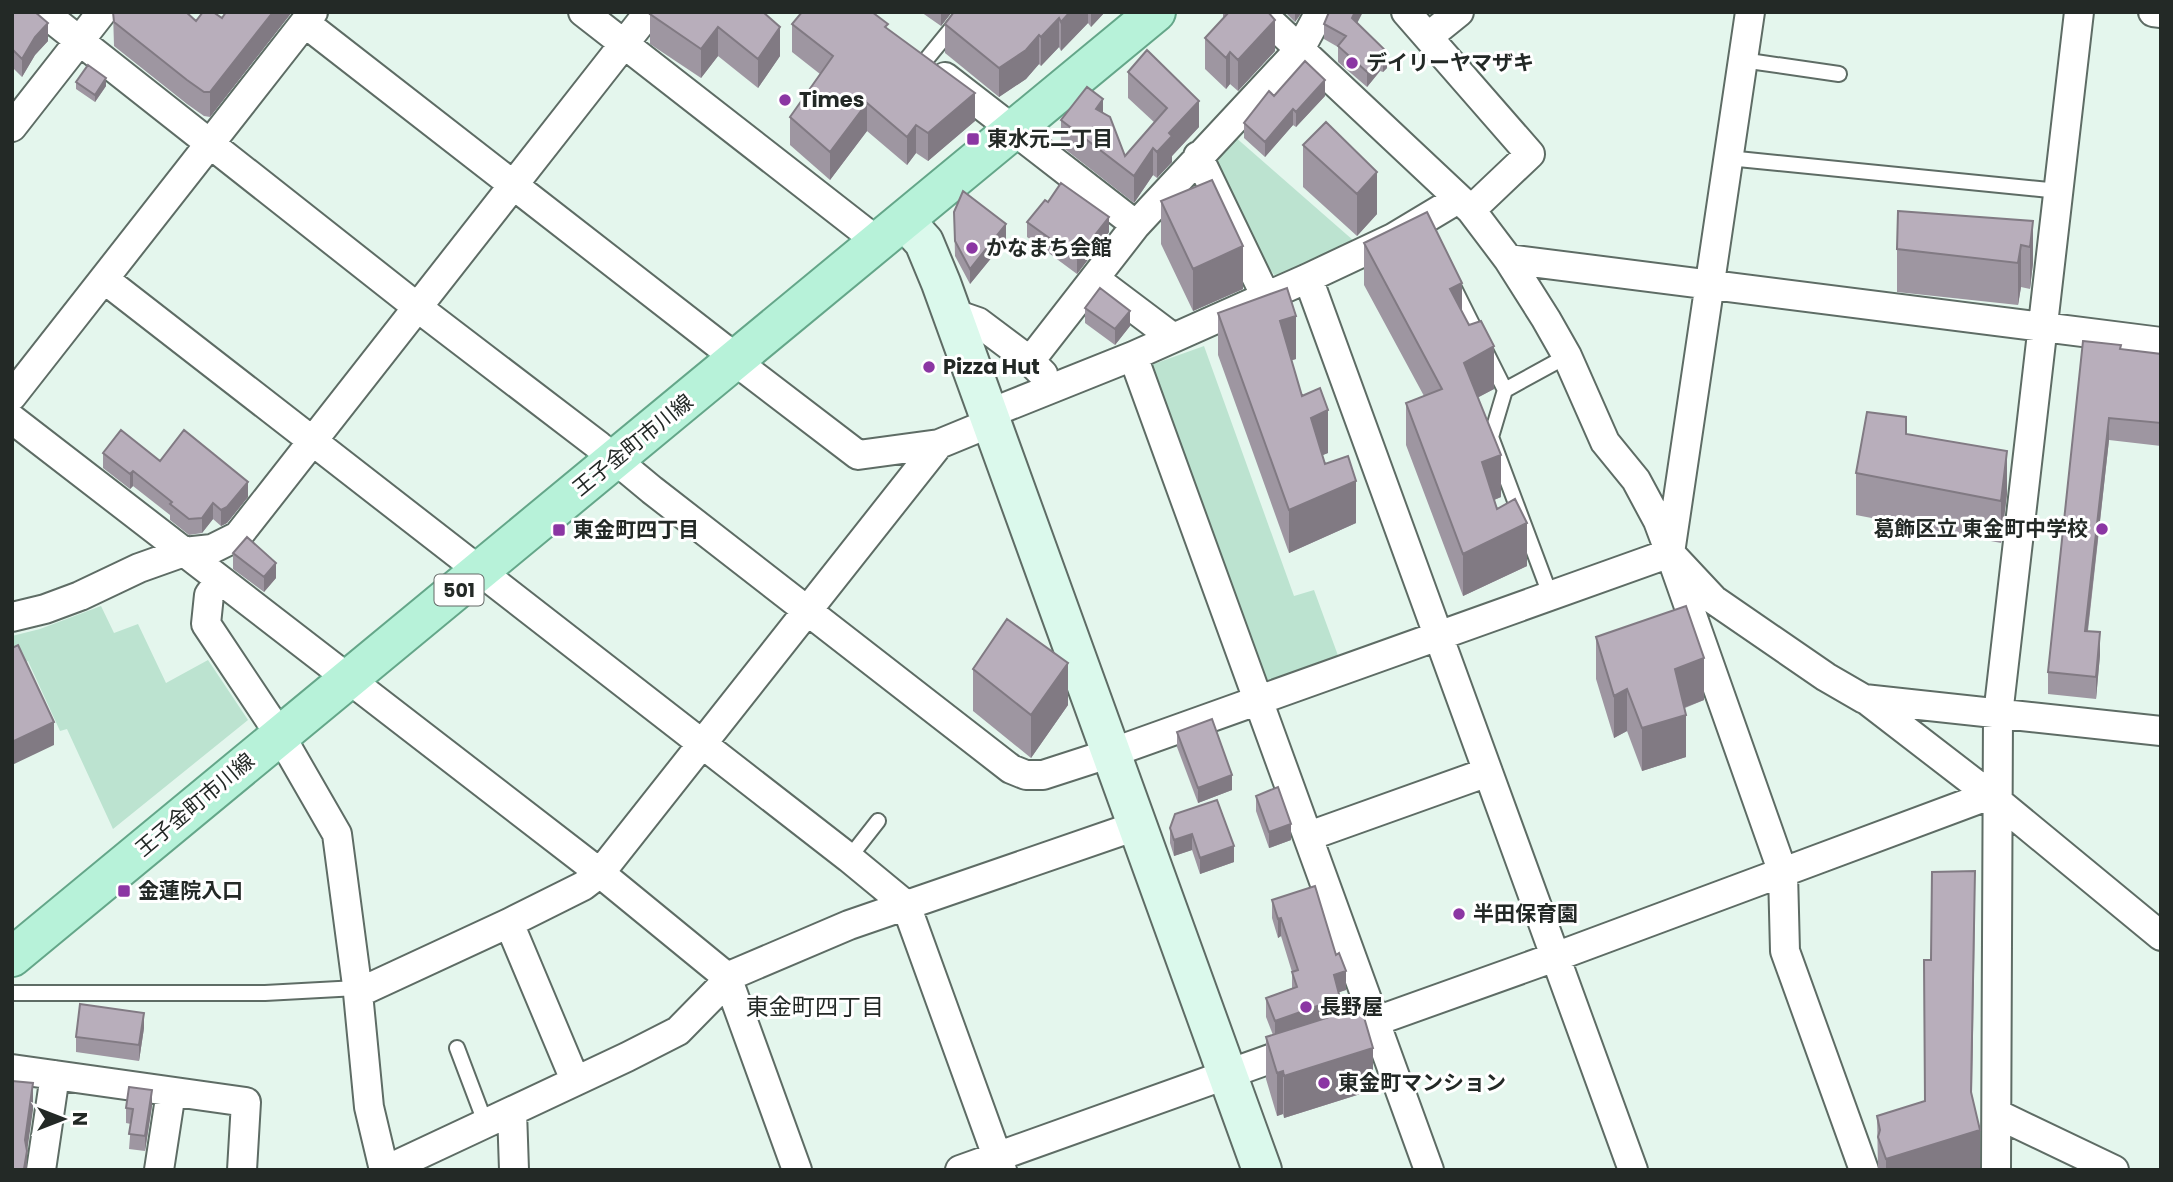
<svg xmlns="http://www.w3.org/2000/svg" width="2173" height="1182" viewBox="0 0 2173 1182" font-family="Poppins,'Noto Sans JP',sans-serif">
	<rect width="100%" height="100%" fill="#e4f6ed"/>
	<!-- green -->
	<path fill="#bce3d0" d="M1234,136L1354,241L1277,278L1254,252L1216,161Z
		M1204,346L1294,596L1314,590L1340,661L1267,688L1151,365Z
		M101,606L114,633L138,624L166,683L208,660L248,720L113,829L67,729L60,731L28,661L12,668V636L40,629Z"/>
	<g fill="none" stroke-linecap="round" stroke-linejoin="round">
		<!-- lane casing -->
		<g stroke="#5e6c65" stroke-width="18">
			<path id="lane" d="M1742,60L1839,74
				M925,61L965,12
				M1728,158L2059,191
				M1454,288L1505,390L1491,437L1551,597
				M1505,390L1567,356
				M849,858L878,821
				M12,993H265L357,988
				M457,1048L485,1122"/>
		</g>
		<!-- street casing -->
		<g stroke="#5e6c65" stroke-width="32">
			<path id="street" d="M43,12L417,307L599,446L652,490L1011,769L1026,775H1043L1111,753L1670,553
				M583,12L878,242
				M1260,12L1471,210L1508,259L1546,319L1567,356L1605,442L1636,480L1658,521L1670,553L1714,600L1826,677L1864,699L2161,731
				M1406,12L1530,154L1471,210
				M1750,12L1670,553L1783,873L1785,951L1864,1170
				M2153,12L2161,13
				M305,23L737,359
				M1428,37L1459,12
				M945,77L1136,225
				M12,127L102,12
				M1198,156L1266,297
				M1508,259L2161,342
				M1308,278L1633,1170
				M104,279L849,858L906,905L1002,1170
				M1095,279L1172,337
				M952,313L978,322L1030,361L1043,374
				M1133,356L1429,1170
				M735,361L858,455L939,444L990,423
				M1030,361L1136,225L1300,49L1320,12
				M12,396L313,12
				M988,414L1133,356L1308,278L1393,238L1458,199
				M12,419L600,873L727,977L797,1170
				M220,580L209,595L206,624L280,735L337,834L358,993L369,1107L384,1170
				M12,617L45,609L80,596L139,568L184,552L212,549L238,536L649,12
				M1868,701L1990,795L2161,936
				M1309,836L1488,772
				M509,923L575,1080
				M727,977L849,925L1136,826
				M358,993L509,923L583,886L600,873L939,444
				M12,1069L246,1102L242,1170
				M1997,1114L2114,1170
				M41,1170L55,1075
				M159,1170L171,1092
				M386,1170L512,1111
				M514,1170L512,1111L627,1057L678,1031L728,980
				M960,1170L1555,957L1990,795
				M1996,1170L1998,715L2079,12"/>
		</g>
		<!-- secondary casing -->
		<g stroke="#5e6c65" stroke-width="42">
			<path id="secondary" d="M905,221L924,242L941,283L1262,1170"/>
		</g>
		<!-- primary casing -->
		<g stroke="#64a689" stroke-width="42">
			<path id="primary" d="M12,957L1156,12"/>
		</g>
		<!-- lane -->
		<use href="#lane" stroke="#fff" stroke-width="14"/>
		<!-- street -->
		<use href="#street" stroke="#fff" stroke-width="28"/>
		<!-- secondary -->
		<use href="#secondary" stroke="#dbf9ec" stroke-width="38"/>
		<!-- primary -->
		<use href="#primary" stroke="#b7f2d9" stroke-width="38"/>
	</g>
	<!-- wall -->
	<path fill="#9e96a1" d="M12,12L48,41L35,55L22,77L12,67Z
		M113,12L196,21L222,18L226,12H292L210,117L204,116L187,104L114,46Z
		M763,12L780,56L758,88L718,56L701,78L650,44V14Z
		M921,12H952L941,26Z
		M954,12H1105L1091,27L1088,23L1061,51L1059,47L1041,66L1039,64L1026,79L999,97L945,53V24Z
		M1223,12H1268L1275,51L1238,91L1230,84L1226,89L1205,69V38L1223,19Z
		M1285,12H1302L1295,22Z
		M1357,23L1387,52V68L1383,72L1380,71L1367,87L1338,62V47L1324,39V24Z
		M792,24L888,29L975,121L928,161L916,153L907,165L867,131L830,180L790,145V117L820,74L792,52Z
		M1128,72L1199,127L1172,156V162L1157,178L1153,175L1134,203L1061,146V120L1103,113L1125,156L1155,123L1128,98Z
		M76,82L106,86L95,102L76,89Z
		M1274,96H1325L1296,127L1293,125L1265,157L1244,138V123Z
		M1326,122L1377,214L1357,236L1303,187V145Z
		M1161,201L1243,289L1193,311L1161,244Z
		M1048,202L1109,232L1077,274L1027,237V222Z
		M954,212L1006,240L970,284L955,256Z
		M2033,221V263L2030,289L2021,287L2018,305L1897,292V249Z
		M1364,243L1462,311L1494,389L1478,397L1501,497L1494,500L1497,509L1527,566L1463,596L1406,445V403L1424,396L1364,285Z
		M1085,308L1130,326L1115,345L1085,323Z
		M1218,313L1296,359L1291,360L1302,396L1328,453L1322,455L1325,464L1356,523L1289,553L1218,355Z
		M2121,349L2161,354V446L2109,440L2088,631L2100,655L2096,699L2048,694V672Z
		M1906,434L2007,494L2001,543L1856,515V473Z
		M103,453L160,461L248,497L227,523L221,526L213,519L202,533L189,535L170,520V515L133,486L130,489L103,468Z
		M233,553L276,578L264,592L233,569Z
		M1596,637L1704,700L1685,708L1686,757L1642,771L1627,731L1614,738L1596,679Z
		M973,669L1068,705L1031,758L973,711Z
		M1177,732L1232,790L1198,803L1177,747Z
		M1256,796L1291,840L1269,848L1256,811Z
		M1175,814L1234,862L1200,874L1192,850L1174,856L1170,843V828Z
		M1272,900L1346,990L1338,992L1340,1014L1373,1090L1284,1118L1283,1114L1277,1116L1266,1079V1037L1273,1035L1266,1017V998L1292,988V972L1281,936L1278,938L1272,918Z
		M1975,913L1972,1095L1980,1170H1878L1877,1116L1925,1101L1931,960Z
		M144,1028L139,1061L76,1052V1037Z
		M152,1106L145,1151L129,1149L131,1124L126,1123V1108Z"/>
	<!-- shaded-wall -->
	<path fill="#817a83" d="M273,12H292L210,117V92Z
		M941,12H952L941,26Z
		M1070,12H1088V23L1061,51V22Z
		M1091,12H1105L1091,27Z
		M1295,12H1302L1295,22Z
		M1355,12H1363L1352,33V18Z
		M1059,18V47L1041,66V37Z
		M1275,20V51L1238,91V60Z
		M48,23V41L35,55L22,77V59L35,37Z
		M718,27V56L701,78V49Z
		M780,27V56L758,88V59Z
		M1039,35V64L1026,79L999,97V68Z
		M1230,52V84L1226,89V58Z
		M1387,52V68L1383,72V57Z
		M1380,55V71L1367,87V72Z
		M106,78V86L95,102V95Z
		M1325,80V96L1296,127V112Z
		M975,93V121L928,161V133Z
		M1103,99V125L1096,109Z
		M1199,101V127L1172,156V162L1157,178V152L1169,133Z
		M867,103V131L830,180V152Z
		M1293,109V125L1265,157V142Z
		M916,125V153L907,165V137Z
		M1153,148V175L1134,203V176Z
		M1377,172V214L1357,236V194Z
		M1109,217V232L1077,274V258Z
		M2033,221V263L2030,289V247Z
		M1006,224V240L970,284V269Z
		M2021,245V287L2018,305V263Z
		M1243,246V289L1193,311V269Z
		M1462,283V325L1450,289Z
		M1130,311V326L1115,345V329Z
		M1296,316V359L1280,364V321Z
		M1494,346V389L1464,405V363Z
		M1328,410V453L1311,460V418Z
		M2109,418V440L2085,653V631Z
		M2007,451V494L2001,543V501Z
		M1501,455V497L1482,505V462Z
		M133,471V486L130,489V474Z
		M1356,481V523L1289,553V510Z
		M248,482V497L227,523L221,526V510Z
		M213,503V519L202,533V518Z
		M1527,523V566L1463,596V554Z
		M276,563V578L264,592V577Z
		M2100,632V655L2096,699V677Z
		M1704,658V700L1675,711V669Z
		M1068,663V705L1031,758V715Z
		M1627,689V731L1614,738V696Z
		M1686,715V757L1642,771V728Z
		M54,722V745L12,765V742Z
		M1232,775V790L1198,803V788Z
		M1291,824V840L1269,848V832Z
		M1192,834V850L1174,856V840Z
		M1234,846V862L1200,874V858Z
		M1975,871L1971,1132L1980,1130V1170H1886V1159L1971,1092Z
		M1281,918V936L1278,938V919Z
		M1346,971V990L1334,994V975Z
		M1340,998V1016L1275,1040V1021Z
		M144,1013V1028L139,1061V1045Z
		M1373,1048V1090L1284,1118V1076Z
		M1283,1071V1114L1277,1116V1073Z
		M33,1083V1110L26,1159L27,1151V1170H24L25,1140Z
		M152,1090V1106L145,1151V1136Z"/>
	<!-- building -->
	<path fill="#b8aebb" stroke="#817a83" stroke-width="2" d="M12,12H35L48,23L35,37L22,59L12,49Z
		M113,12H186L196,21L203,12H213L222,18L226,12H273L210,92H204L187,80L114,22Z
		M652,12H763L780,27L758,59L718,27L701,49L650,14Z
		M802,12H872L888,24L885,27L975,93L928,133L916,125L907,137L867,103L830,152L790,117L833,56L792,24Z
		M954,12H1070L1061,22L1059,18L1041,37L1039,35L1026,50L999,68L945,24Z
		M1229,12H1268L1275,20L1238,60L1230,52L1226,58L1205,38Z
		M1329,12H1355L1352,18L1387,52L1383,57L1380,55L1367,72L1338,46L1346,36L1324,24Z
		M1147,50L1199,101L1169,133L1172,136L1157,152L1153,148L1134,176L1061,120L1087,87L1103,99L1096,109L1110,117L1125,156L1167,108L1128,72Z
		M1305,61L1325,80L1296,112L1293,109L1265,142L1244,123L1269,91L1274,96Z
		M88,65L106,78L95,95L76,82Z
		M1326,122L1377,172L1357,194L1303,145Z
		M1212,180L1243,246L1193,269L1161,201Z
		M1061,183L1109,217L1077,258L1027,222L1045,200L1048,202Z
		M963,191L1006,224L970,269L955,241L954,212Z
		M1898,211L2033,221L2030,247L2021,245L2018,263L1897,249Z
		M1427,212L1462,283L1450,289L1469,325L1481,321L1494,346L1464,363L1501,455L1482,462L1497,509L1515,499L1527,523L1463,554L1406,403L1442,389L1364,243Z
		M1100,288L1130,311L1115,329L1085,308Z
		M1287,288L1296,316L1280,321L1302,396L1320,388L1328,410L1311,418L1325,464L1348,456L1356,481L1289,510L1218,313Z
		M2083,341L2121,345L2120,349L2161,354V423L2109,418L2085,631L2100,632L2096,677L2048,672Z
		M1867,412L1906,417V434L2007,451L2001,501L1856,473Z
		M121,430L160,461L184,430L248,482L227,507L221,510L213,503L202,518L189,519L170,504L172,502L133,471L130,474L103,453Z
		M247,537L276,563L264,577L233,553Z
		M1686,606L1704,658L1675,669L1686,715L1642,728L1627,689L1614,696L1596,637Z
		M1007,619L1068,663L1031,715L973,669Z
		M18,645L54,722L12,742V648Z
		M1212,719L1232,775L1198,788L1177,732Z
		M1278,787L1291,824L1269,832L1256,796Z
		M1217,800L1234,846L1200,858L1192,834L1174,840L1170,828L1175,814Z
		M1975,871L1971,1092L1980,1130L1886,1159L1878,1137L1880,1130L1877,1116L1925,1101L1924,960H1931L1932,872Z
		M1315,886L1336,955L1339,953L1346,971L1334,975L1340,998L1275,1021L1266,998L1297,987L1292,972L1298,970L1281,918L1278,919L1272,900Z
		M80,1004L144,1013L139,1045L76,1037Z
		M1361,1007L1373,1048L1284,1076L1283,1071L1277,1073L1266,1037Z
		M12,1081L33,1083L25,1140L27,1151L24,1169L32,1170H12Z
		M129,1087L152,1090L145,1136L129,1134L133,1109L126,1108Z"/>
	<!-- markers -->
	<g fill="#8b36a3" stroke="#fff" stroke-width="2.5">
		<circle cx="1352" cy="63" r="7"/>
		<circle cx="785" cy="100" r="7"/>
		<rect x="966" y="132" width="14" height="14" rx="3.5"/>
		<circle cx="972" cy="248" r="7"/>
		<circle cx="929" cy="367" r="7"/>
		<circle cx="2102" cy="529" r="7"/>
		<rect x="552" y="523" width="14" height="14" rx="3.5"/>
		<rect x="117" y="884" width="14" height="14" rx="3.5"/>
		<circle cx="1459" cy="914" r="7"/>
		<circle cx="1306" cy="1007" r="7"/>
		<circle cx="1324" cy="1083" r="7"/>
	</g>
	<g text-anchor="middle" stroke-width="6" stroke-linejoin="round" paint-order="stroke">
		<!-- shield labels -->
		<rect fill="#fff" stroke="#656967" stroke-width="2" x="434.5" y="574.5" width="49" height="31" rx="5"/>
		<g font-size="19" font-weight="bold" fill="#232926">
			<text x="459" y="597">501</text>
		</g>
		<!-- poi labels -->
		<g font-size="21" font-weight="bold" fill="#232926" stroke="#fff" text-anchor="start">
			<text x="1366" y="70">デイリーヤマザキ</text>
			<text x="799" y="107">Times</text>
			<text x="987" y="146">東水元二丁目</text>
			<text x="986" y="255">かなまち会館</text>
			<text x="943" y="374">Pizza Hut</text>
			<text x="2088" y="536" text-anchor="end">葛飾区立 東金町中学校</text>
			<text x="573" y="537">東金町四丁目</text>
			<text x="138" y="898">金蓮院入口</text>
			<text x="1473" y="921">半田保育園</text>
			<text x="1320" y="1014">長野屋</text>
			<text x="1338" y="1090">東金町マンション</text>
		</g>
		<!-- street labels -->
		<g font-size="21" fill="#232926" stroke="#fff">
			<text transform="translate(633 445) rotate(-39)" y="7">王子金町市川線</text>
			<text transform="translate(195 805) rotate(-40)" y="7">王子金町市川線</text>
		</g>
		<!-- neighbourhood labels -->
		<g font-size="23" fill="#232926" stroke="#fff">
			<text x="815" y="1015">東金町四丁目</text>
		</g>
	</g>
	<!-- border -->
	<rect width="2173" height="1182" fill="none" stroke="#232926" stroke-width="28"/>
	<!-- north arrow -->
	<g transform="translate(63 1119) rotate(90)" stroke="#ffffff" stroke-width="5" paint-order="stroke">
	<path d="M0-5L12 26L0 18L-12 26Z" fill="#232926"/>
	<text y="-10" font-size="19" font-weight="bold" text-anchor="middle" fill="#232926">N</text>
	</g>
</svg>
